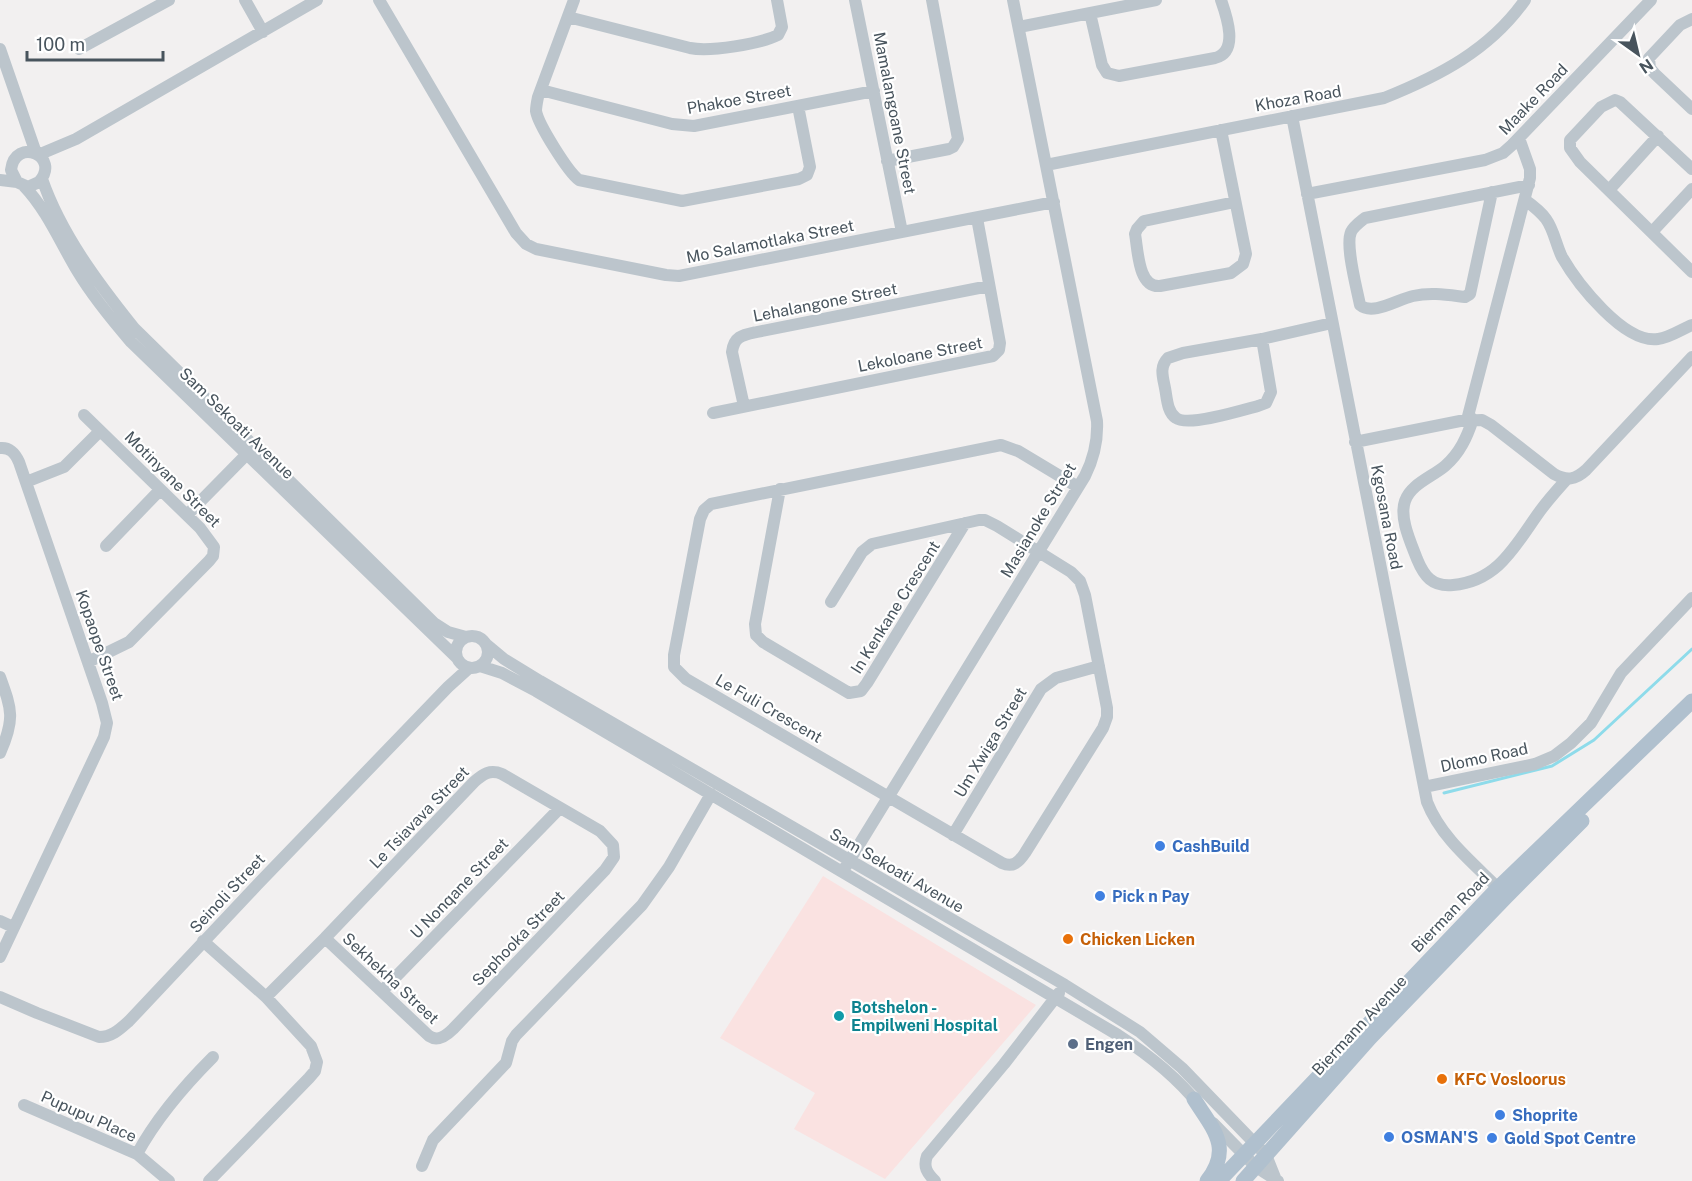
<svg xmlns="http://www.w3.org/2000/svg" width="1692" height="1181" viewBox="0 0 1692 1181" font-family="'Public Sans',sans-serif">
	<rect width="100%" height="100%" fill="#f2f0f0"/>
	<!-- medical -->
	<path fill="#fae2e1" d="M823,876L1036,1005L885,1179L794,1129L815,1093L720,1038Z"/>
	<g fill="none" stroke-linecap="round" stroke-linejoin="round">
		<!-- stream -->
		<path stroke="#8edbea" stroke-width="3" d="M1444,793L1552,766L1594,740L1692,649"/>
		<!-- minor -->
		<path stroke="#bcc5cc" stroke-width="12" d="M245,0L263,32
			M379,0L516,233L526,244L536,249L666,275L679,276L1054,202
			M574,0L538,97C537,102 536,107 536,111C538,124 568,172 579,180L682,201L799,179L807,175L810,167L798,106
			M855,0L902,232
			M1090,13L1102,65L1107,73L1119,76L1215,58C1239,52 1227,17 1221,0
			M568,17L690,48C710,52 760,44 778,35L782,27L777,0
			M1692,19L1680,25L1649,58L1650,68L1655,74L1692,109
			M1019,27L1156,0
			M0,49L36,153
			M79,49L169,0
			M541,90L672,124L694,126L874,91
			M1292,116L1427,802C1442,840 1476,865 1504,894
			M1221,130L1246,254L1243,264L1231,273L1160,286C1138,288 1138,250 1135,234L1137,229L1144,221L1235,202
			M38,155L76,139L317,0
			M887,161L949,149L953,147L958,139L932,0
			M1046,165L1384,98C1439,76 1490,50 1525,0
			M1692,169L1620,102L1615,100L1601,107L1570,140V148L1580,162L1692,272
			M42,179C61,234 98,283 134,328L434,623L448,632L466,637
			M0,180L17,182L28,187L39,182C62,156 15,136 11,170L17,182
			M24,186C47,210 61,244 78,272C93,297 112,320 131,342L457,658
			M1609,190L1658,136
			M1492,192L1470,294L1465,297C1448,295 1431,292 1413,296C1398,299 1373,316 1360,305C1357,289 1345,246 1351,232C1354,226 1360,222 1365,218L1529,185
			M1307,194L1485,160L1503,153L1512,145L1651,0
			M1525,200C1532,205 1540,211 1546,219C1554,230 1556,245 1562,257C1577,283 1624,344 1658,339C1669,338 1682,329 1692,325
			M1652,232L1692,189
			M1262,339L1271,392L1266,403L1258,406C1243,410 1188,427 1176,418C1167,412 1167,398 1165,388C1163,377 1159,367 1168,358L1183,353L1262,339L1332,323
			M744,406L732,352C734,336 743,335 757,332L989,286
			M713,413L993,356L999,350L1000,343L977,218
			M84,415L200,528L214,547L213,556L209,561L129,642L88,662
			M1473,419C1467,437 1460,453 1445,466C1432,477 1411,484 1405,501C1399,518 1411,543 1417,559C1424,576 1432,587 1453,585C1499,581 1516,544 1540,511C1548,500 1557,490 1566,480
			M1467,420L1530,178V169L1519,138
			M1355,442L1460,421L1482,420L1491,425L1554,474C1567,481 1575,480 1586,470L1692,357
			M0,448C10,447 15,453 19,462L102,703L107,723L104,737L0,957
			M26,482L64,467L100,431
			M780,489L755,624L756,635L763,642L849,693L861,691L867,683L965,523
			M187,515L246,455
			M106,546L160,490
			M831,602L862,552L872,544L979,520H985L997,526L1071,572L1080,581L1085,595L1107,708V717L1103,728L1025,853C1019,862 1013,868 1002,863L686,679L674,667V655L700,519L704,510L711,504L1001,445L1018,451L1078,487
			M456 652a16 16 0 1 1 32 0a16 16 0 1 1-32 0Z
			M486,644L504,659L540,681L1065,985L1140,1032L1182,1068L1266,1155L1276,1180
			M480,666L502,673L536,691L1118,1035C1149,1055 1176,1076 1199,1105
			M0,677C12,710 15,719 0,753
			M1424,787L1535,764L1554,756L1571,743L1591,723L1621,673L1692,598
			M953,835L1041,689L1056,678L1099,666
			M846,866L1085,476C1094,458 1098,440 1097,421L1013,0
			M0,921L13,927
			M203,941L266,997L311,1046L317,1062L315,1071L309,1078L209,1181
			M382,991L560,808
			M0,997L37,1013L99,1037C112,1037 120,1029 129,1021L257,885L448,687L469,668
			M266,997L325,938L474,782C483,774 490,769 502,774L600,831L613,845L614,857L605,870L453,1029C446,1036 438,1042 429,1036L325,938
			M24,1105L137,1154L169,1181
			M1213,1123L1256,1167L1278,1181
			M137,1154C157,1117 183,1087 213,1057
			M422,1166L433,1140L506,1063L512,1041L516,1035L642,905L669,867L711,794
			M935,1181C927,1173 923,1167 927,1156L1004,1064L1059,993"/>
		<!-- major -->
		<path stroke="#b0c0ce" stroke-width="15" d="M1194,1099C1213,1129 1233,1148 1207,1181
			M1219,1181L1498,888L1692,701
			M1243,1181L1370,1038L1506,897L1582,821"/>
	</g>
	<!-- markers -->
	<g fill="#3f7fe0" stroke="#fff" stroke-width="2">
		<circle cx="1160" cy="846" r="6"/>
		<circle cx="1100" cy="896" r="6"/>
		<circle cx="1500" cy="1115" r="6"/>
		<circle cx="1389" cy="1137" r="6"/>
		<circle cx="1492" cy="1138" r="6"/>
	</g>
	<g fill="#e8710a" stroke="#fff" stroke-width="2">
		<circle cx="1068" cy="939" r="6"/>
		<circle cx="1442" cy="1079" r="6"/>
	</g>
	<circle fill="#0f9aa8" stroke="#fff" stroke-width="2" cx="839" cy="1016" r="6"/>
	<circle fill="#5c6f8a" stroke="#fff" stroke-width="2" cx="1073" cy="1044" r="6"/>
	<g text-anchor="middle" stroke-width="4.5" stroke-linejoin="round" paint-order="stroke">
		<!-- street labels -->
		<g font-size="16" fill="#48545d" stroke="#fff">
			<text transform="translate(1298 98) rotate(-10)" y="6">Khoza Road</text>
			<text transform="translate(739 99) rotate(-10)" y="6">Phakoe Street</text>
			<text transform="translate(1533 99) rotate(-46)" y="6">Maake Road</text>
			<text transform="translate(895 113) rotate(79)" y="6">Mamalangoane Street</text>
			<text transform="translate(770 241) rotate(-11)" y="6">Mo Salamotlaka Street</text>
			<text transform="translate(825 302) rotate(-11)" y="6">Lehalangone Street</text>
			<text transform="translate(920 354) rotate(-11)" y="6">Lekoloane Street</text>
			<text transform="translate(237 423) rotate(44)" y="6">Sam Sekoati Avenue</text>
			<text transform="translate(173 479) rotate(45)" y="6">Motinyane Street</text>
			<text transform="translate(1387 517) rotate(79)" y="6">Kgosana Road</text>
			<text transform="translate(1038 520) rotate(-59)" y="6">Masianoke Street</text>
			<text transform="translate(895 607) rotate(-58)" y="6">In Kenkane Crescent</text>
			<text transform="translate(100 645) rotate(71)" y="6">Kopaope Street</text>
			<text transform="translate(769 708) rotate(30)" y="6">Le Fuli Crescent</text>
			<text transform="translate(990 742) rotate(-59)" y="6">Um Xwiga Street</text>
			<text transform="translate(1484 757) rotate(-12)" y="6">Dlomo Road</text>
			<text transform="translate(419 817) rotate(-46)" y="6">Le Tsiavava Street</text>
			<text transform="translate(897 870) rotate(30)" y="6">Sam Sekoati Avenue</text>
			<text transform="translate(459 888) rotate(-46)" y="6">U Nonqane Street</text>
			<text transform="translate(227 893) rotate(-47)" y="6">Seinoli Street</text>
			<text transform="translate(1450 912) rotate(-46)" y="6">Bierman Road</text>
			<text transform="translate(518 938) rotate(-46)" y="6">Sephooka Street</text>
			<text transform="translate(391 978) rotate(43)" y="6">Sekhekha Street</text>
			<text transform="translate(1359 1025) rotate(-47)" y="6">Biermann Avenue</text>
			<text transform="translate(89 1116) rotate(24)" y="6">Pupupu Place</text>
		</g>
		<!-- shop labels -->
		<g font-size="16" font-weight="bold" fill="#366cbe" stroke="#fff" text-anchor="start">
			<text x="1172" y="852">CashBuild</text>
			<text x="1112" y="902">Pick n Pay</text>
			<text x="1512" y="1121">Shoprite</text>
			<text x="1401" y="1143">OSMAN'S</text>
			<text x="1504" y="1144">Gold Spot Centre</text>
		</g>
		<!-- food labels -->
		<g font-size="16" font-weight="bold" fill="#c56008" stroke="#fff" text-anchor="start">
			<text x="1080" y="945">Chicken Licken</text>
			<text x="1454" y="1085">KFC Vosloorus</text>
		</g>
		<!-- culture labels -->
		<g font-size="16" font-weight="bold" fill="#0d838f" stroke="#fff" text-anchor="start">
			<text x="851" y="1013">Botshelon -<tspan x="851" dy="18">Empilweni Hospital</tspan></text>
		</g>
		<!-- service labels -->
		<g font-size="16" font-weight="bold" fill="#4e5e75" stroke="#fff" text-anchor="start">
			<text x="1085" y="1050">Engen</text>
		</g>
	</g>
	<!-- north arrow -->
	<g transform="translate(1638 54) rotate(146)" stroke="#ffffff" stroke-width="4.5" paint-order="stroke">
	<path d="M0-4.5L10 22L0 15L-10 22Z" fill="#48545d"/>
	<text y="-9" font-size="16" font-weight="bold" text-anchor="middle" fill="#48545d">N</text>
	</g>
	<!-- scale -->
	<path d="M27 51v9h136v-9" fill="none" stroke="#48545d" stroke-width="3"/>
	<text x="36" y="51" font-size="18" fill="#48545d" stroke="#ffffff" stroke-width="4.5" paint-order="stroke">100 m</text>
</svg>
